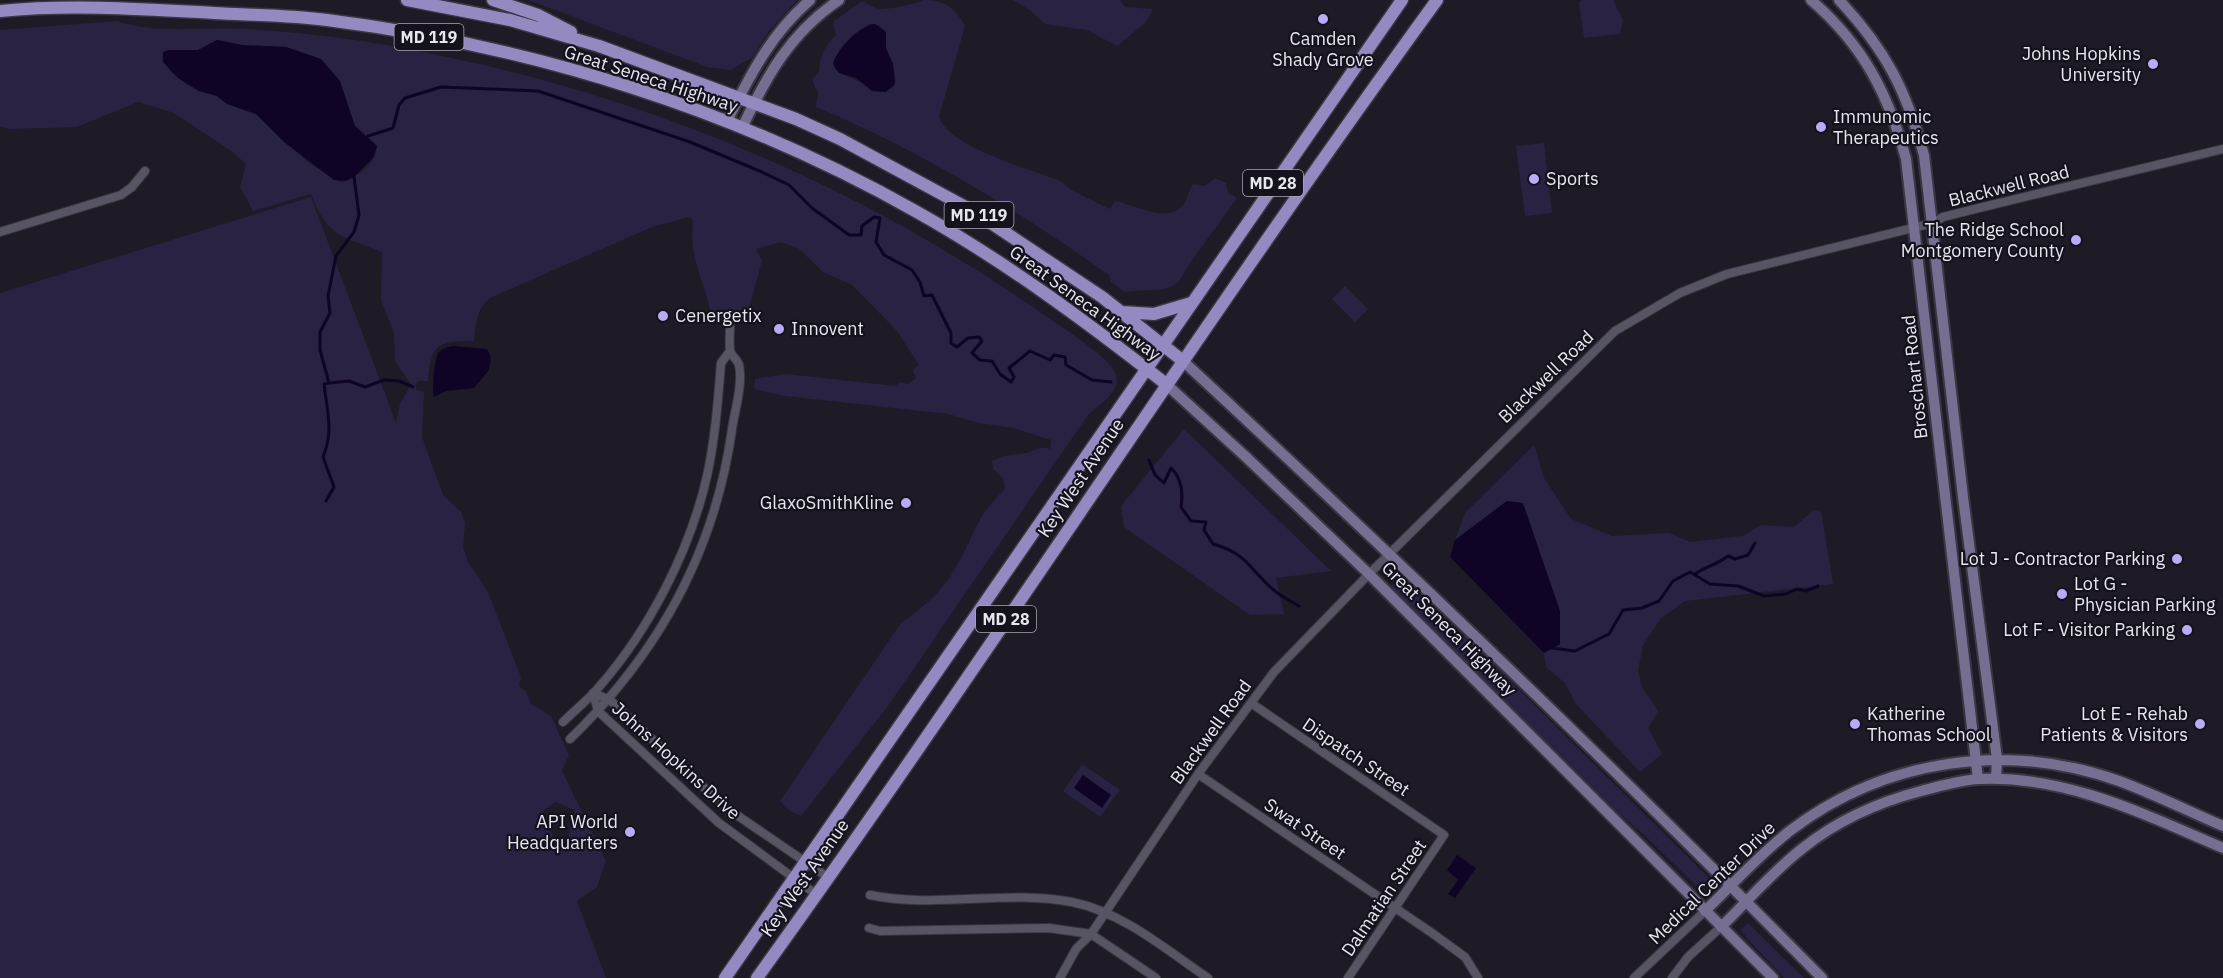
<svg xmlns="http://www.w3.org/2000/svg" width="2223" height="978" viewBox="0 0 2223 978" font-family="'IBM Plex Sans',sans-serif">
	<rect width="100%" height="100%" fill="#1e1b27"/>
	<!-- green -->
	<path fill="#292243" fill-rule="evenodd" d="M528,0H797L769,31L752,58L730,70L707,67Z
		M924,0C944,0 956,8 965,26L939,117C949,147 1029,169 1058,180C1064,182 1067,188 1073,191C1085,197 1097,203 1110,209L1115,201C1134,205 1169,224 1183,205C1188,199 1188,191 1193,184L1205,186L1215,178L1226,183L1228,193L1237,198L1185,270C1176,298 1147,287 1125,292L1111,282L1109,275C1017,210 920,150 816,107L818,93L812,79L819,72C820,55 824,47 836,35L833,22L862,1C868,4 875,9 881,9C890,9 917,4 924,0ZM869,24L879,25L886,32C886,36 885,42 886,46C888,61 900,73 893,88L872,91L861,82L839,73L834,67L839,52Z
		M1013,0H1120L1125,7L1153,9L1144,24L1117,46L1087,30L1045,24L1031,11Z
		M1582,0H1613L1623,20L1620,34L1584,38L1579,2Z
		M117,21C157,35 204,26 247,29C319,33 391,44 461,60C672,106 871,193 1047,317C1063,328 1111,358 1116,375C1121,393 1098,405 1088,415L888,706L801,816L790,811L780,801L901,623C924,607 942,592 956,567C976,534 974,518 1005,489L1003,478L993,469L992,461C1009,453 1009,456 1026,453C1035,451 1040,445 1050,449L1051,440L1014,428L979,423L948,414L785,396L754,389L755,379L786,374L895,386L901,382L908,384L916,378L913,370L919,365L897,331L852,285L823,272L798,248L781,242L756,249L762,261L745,322H712C708,284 688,264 693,220L689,217L652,227L490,298C476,308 476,326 474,341C438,341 431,343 428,381H418L415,385L417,390L424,392L422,437L443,495L461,512L465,523L463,548L468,562L487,590L521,677L519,686L526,691L531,704L551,716L569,755L562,771L606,861L597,887L577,901L606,978H0V293L311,197L396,423L400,404L411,384L395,362L394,333L381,300L382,252C341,235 328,238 311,194L253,211L240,187L246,164L230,150L174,113L138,102L77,127L9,129L0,126V30ZM217,40L242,45L286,47L321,59L340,81L355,126L377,146C377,163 355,180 340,182L309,163L256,114L227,104L217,96L199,91L186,84L170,71L162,56L168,50H198ZM555,802L575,810L568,839L557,848L543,811Z
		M1544,143L1552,213L1525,216L1516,146Z
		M1345,286L1368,309L1355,322L1332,299Z
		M1184,429L1331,571L1276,578L1284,614L1250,615L1124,527L1121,506Z
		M1534,445L1544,478L1571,519L1612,536L1669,533L1690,542L1742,536L1762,525L1794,527L1814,510L1821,512L1833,584L1685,601L1661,618L1643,645L1638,671L1642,687L1658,711L1648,728L1662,754L1640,772L1576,704L1565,683L1546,667L1544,653L1560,644L1507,501L1455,540L1465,513Z
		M1400,578L1468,639L1710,879L1700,889L1641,832L1600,798L1389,588Z
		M1082,764L1120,790L1100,817L1063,791Z
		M1748,923L1804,978H1784L1746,937L1741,930Z"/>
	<!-- water -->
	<path fill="#0f0426" d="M875,24L886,32V48L893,64L895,84L886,92L872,91L856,78L839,73L833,64C837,49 858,26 875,24Z
		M217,40L242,45L286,47L321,59L340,81L355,126L377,146L373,158L354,177L346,181L334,180L284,142L256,114L227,104L217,96L199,91L178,78L163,62V52L168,50H198Z
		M453,346L487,349L491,357L489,370L474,388L446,391L434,397C432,389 434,358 439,352C443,348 448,347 453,346Z
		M1507,501L1523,503L1560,611V644L1544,653L1450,557L1455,540Z
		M1083,775L1111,795L1102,808L1074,788Z
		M1457,855L1476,868L1455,898L1448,894L1458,880L1447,870Z"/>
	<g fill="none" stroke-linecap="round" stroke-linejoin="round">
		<!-- stream -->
		<path stroke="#0f0426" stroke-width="3" d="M368,136L393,128L399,105L405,98L441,87L538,91L690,142L762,172L789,185L812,208L849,235H861L862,226L874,217L880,218L876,242L884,255L912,270L920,282L924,296L932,295L951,333V343L957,347L968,338L979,337L982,341L972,353L980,360L992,361L1000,374L1011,382L1014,377L1009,368L1030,351L1050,360L1054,355L1065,357L1066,365L1092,380L1111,382
			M330,383L349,381L365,387L384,380L399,381L413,387
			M1149,460L1155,475L1164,483L1171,468C1182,478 1183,494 1181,507L1191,521L1206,522L1204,530L1213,544C1249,554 1250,571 1275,591C1282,597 1291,601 1299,606
			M326,501L334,487L323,457C334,431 327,411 324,384L329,383L320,350V332L330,313L328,296L336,256L354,232L359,215L354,177
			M1695,574C1706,566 1717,565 1728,556L1735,559L1748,555L1755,543
			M1552,648L1575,651L1609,634L1623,610L1642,608L1659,601L1673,581L1690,572L1710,584L1738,586L1764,596L1786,594L1797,589L1806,591L1818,586"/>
		<!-- street casing -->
		<g stroke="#393741" stroke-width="10">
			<path id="street" d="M0,232L121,195L132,187L145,171
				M593,693L598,711L719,823L817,895
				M593,693L610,700L725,807L829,878
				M1251,703L1444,835L1348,978
				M563,722C574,711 588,700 599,687C649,630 690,551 707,476C715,440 718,400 721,363L730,351
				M570,739C659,653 715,552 732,429C735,410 743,384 739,365C738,360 731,356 730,350C729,343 730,334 730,327
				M1198,774L1432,933L1465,957L1478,978
				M870,895C937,909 1006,889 1072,902C1124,913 1165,949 1208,978
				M869,928L880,931L1049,928L1091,934L1156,978
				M1060,978L1076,949L1091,934L1198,774L1274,672L1369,574L1615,331L1680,293L1727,274L1933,223L1943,217L1979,208L2223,149
				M1634,978L1705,911
				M1672,978L1688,957L1721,927"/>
		</g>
		<!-- secondary casing -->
		<g stroke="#393741" stroke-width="14">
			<path id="secondary" d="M1811,0C1863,45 1888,93 1906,159L1978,779
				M1839,0C1886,50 1906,90 1924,155L1963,497L1997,759L1996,779
				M727,121C751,74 770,35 810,0
				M742,128C766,77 790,33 839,0
				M1183,361C1400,562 1614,767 1822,978
				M1166,384L1246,457L1369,574L1773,978
				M1705,911C1733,884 1760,854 1791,830C1885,759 2008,741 2119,781C2154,794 2188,811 2223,826
				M1721,927C1748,901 1773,871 1803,848C1838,820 1879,802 1921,791C1941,786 1960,780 1979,779C2066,775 2146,815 2223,848"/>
		</g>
		<!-- primary casing -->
		<g stroke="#393741" stroke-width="15">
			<path id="primary" d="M407,0L510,20L599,46L796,119L840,139L973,211L1102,297L1183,361
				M493,0L538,15L571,32
				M0,11C71,4 143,9 214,13C252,15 290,15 327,20C533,46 737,110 917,212C1006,262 1087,322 1166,384
				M1122,312L1154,314L1191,303
				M725,978L1402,0
				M757,978C989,656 1203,321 1437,0"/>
		</g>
		<!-- street -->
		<use href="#street" stroke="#575563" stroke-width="8"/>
		<!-- secondary -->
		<use href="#secondary" stroke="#766f92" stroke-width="10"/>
		<!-- primary -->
		<use href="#primary" stroke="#9489c0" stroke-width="12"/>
	</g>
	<!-- markers -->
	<g fill="#baaaf7" stroke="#14121d" stroke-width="2">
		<circle cx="1323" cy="19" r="6"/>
		<circle cx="2153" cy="64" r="6"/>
		<circle cx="1821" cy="127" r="6"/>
		<circle cx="1534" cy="179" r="6"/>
		<circle cx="2076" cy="240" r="6"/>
		<circle cx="663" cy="316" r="6"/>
		<circle cx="779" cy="329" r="6"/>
		<circle cx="906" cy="503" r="6"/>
		<circle cx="2177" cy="559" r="6"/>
		<circle cx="2062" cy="594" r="6"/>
		<circle cx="2187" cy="630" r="6"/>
		<circle cx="1855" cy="724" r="6"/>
		<circle cx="2200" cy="724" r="6"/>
		<circle cx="630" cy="832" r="6"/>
	</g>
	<g text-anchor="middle" stroke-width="4.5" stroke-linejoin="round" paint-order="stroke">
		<!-- shield labels -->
		<g fill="#14121d" stroke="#a8a6af" stroke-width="1.5">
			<rect x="394.5" y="24" width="69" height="26" rx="4.5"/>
			<rect x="1243" y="170" width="60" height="26" rx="4.5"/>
			<rect x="944.5" y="202" width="69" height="26" rx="4.5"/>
			<rect x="976" y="606" width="60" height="26" rx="4.5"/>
		</g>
		<g font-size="16" font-weight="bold" fill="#e7e6ee">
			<text x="429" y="43">MD 119</text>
			<text x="1273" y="189">MD 28</text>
			<text x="979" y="221">MD 119</text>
			<text x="1006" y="625">MD 28</text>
		</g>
		<!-- poi labels -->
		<g font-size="18" fill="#e7e6ee" stroke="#14121d" text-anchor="end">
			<text x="1323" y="45" text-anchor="middle">Camden<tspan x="1323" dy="21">Shady Grove</tspan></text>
			<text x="2141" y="60">Johns Hopkins<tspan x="2141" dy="21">University</tspan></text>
			<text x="1833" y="123" text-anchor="start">Immunomic<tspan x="1833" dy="21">Therapeutics</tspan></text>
			<text x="1546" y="185" text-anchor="start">Sports</text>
			<text x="2064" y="236">The Ridge School<tspan x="2064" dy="21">Montgomery County</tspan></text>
			<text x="675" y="322" text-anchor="start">Cenergetix</text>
			<text x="791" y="335" text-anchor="start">Innovent</text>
			<text x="894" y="509">GlaxoSmithKline</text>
			<text x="2165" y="565">Lot J - Contractor Parking</text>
			<text x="2074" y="590" text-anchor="start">Lot G -<tspan x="2074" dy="21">Physician Parking</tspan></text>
			<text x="2175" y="636">Lot F - Visitor Parking</text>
			<text x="1867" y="720" text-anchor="start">Katherine<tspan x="1867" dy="21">Thomas School</tspan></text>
			<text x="2188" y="720">Lot E - Rehab<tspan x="2188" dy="21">Patients &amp; Visitors</tspan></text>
			<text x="618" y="828">API World<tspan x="618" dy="21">Headquarters</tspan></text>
		</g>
		<!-- street labels -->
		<g font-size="18" fill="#e7e6ee" stroke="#14121d">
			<text transform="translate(651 79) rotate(18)" y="6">Great Seneca Highway</text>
			<text transform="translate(2009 186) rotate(-14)" y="6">Blackwell Road</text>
			<text transform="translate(1085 303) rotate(36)" y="6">Great Seneca Highway</text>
			<text transform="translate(1546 377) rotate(-44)" y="6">Blackwell Road</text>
			<text transform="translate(1915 377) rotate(-96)" y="6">Broschart Road</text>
			<text transform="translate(1081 478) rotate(-56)" y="6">Key West Avenue</text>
			<text transform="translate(1449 629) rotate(45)" y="6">Great Seneca Highway</text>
			<text transform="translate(1211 732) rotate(-54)" y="6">Blackwell Road</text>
			<text transform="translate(1356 757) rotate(34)" y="6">Dispatch Street</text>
			<text transform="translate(676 761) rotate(42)" y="6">Johns Hopkins Drive</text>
			<text transform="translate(1305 829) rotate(34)" y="6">Swat Street</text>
			<text transform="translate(805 878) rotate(-55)" y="6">Key West Avenue</text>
			<text transform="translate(1712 883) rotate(-44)" y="6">Medical Center Drive</text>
			<text transform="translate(1384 898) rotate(-56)" y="6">Dalmatian Street</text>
		</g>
	</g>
</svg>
